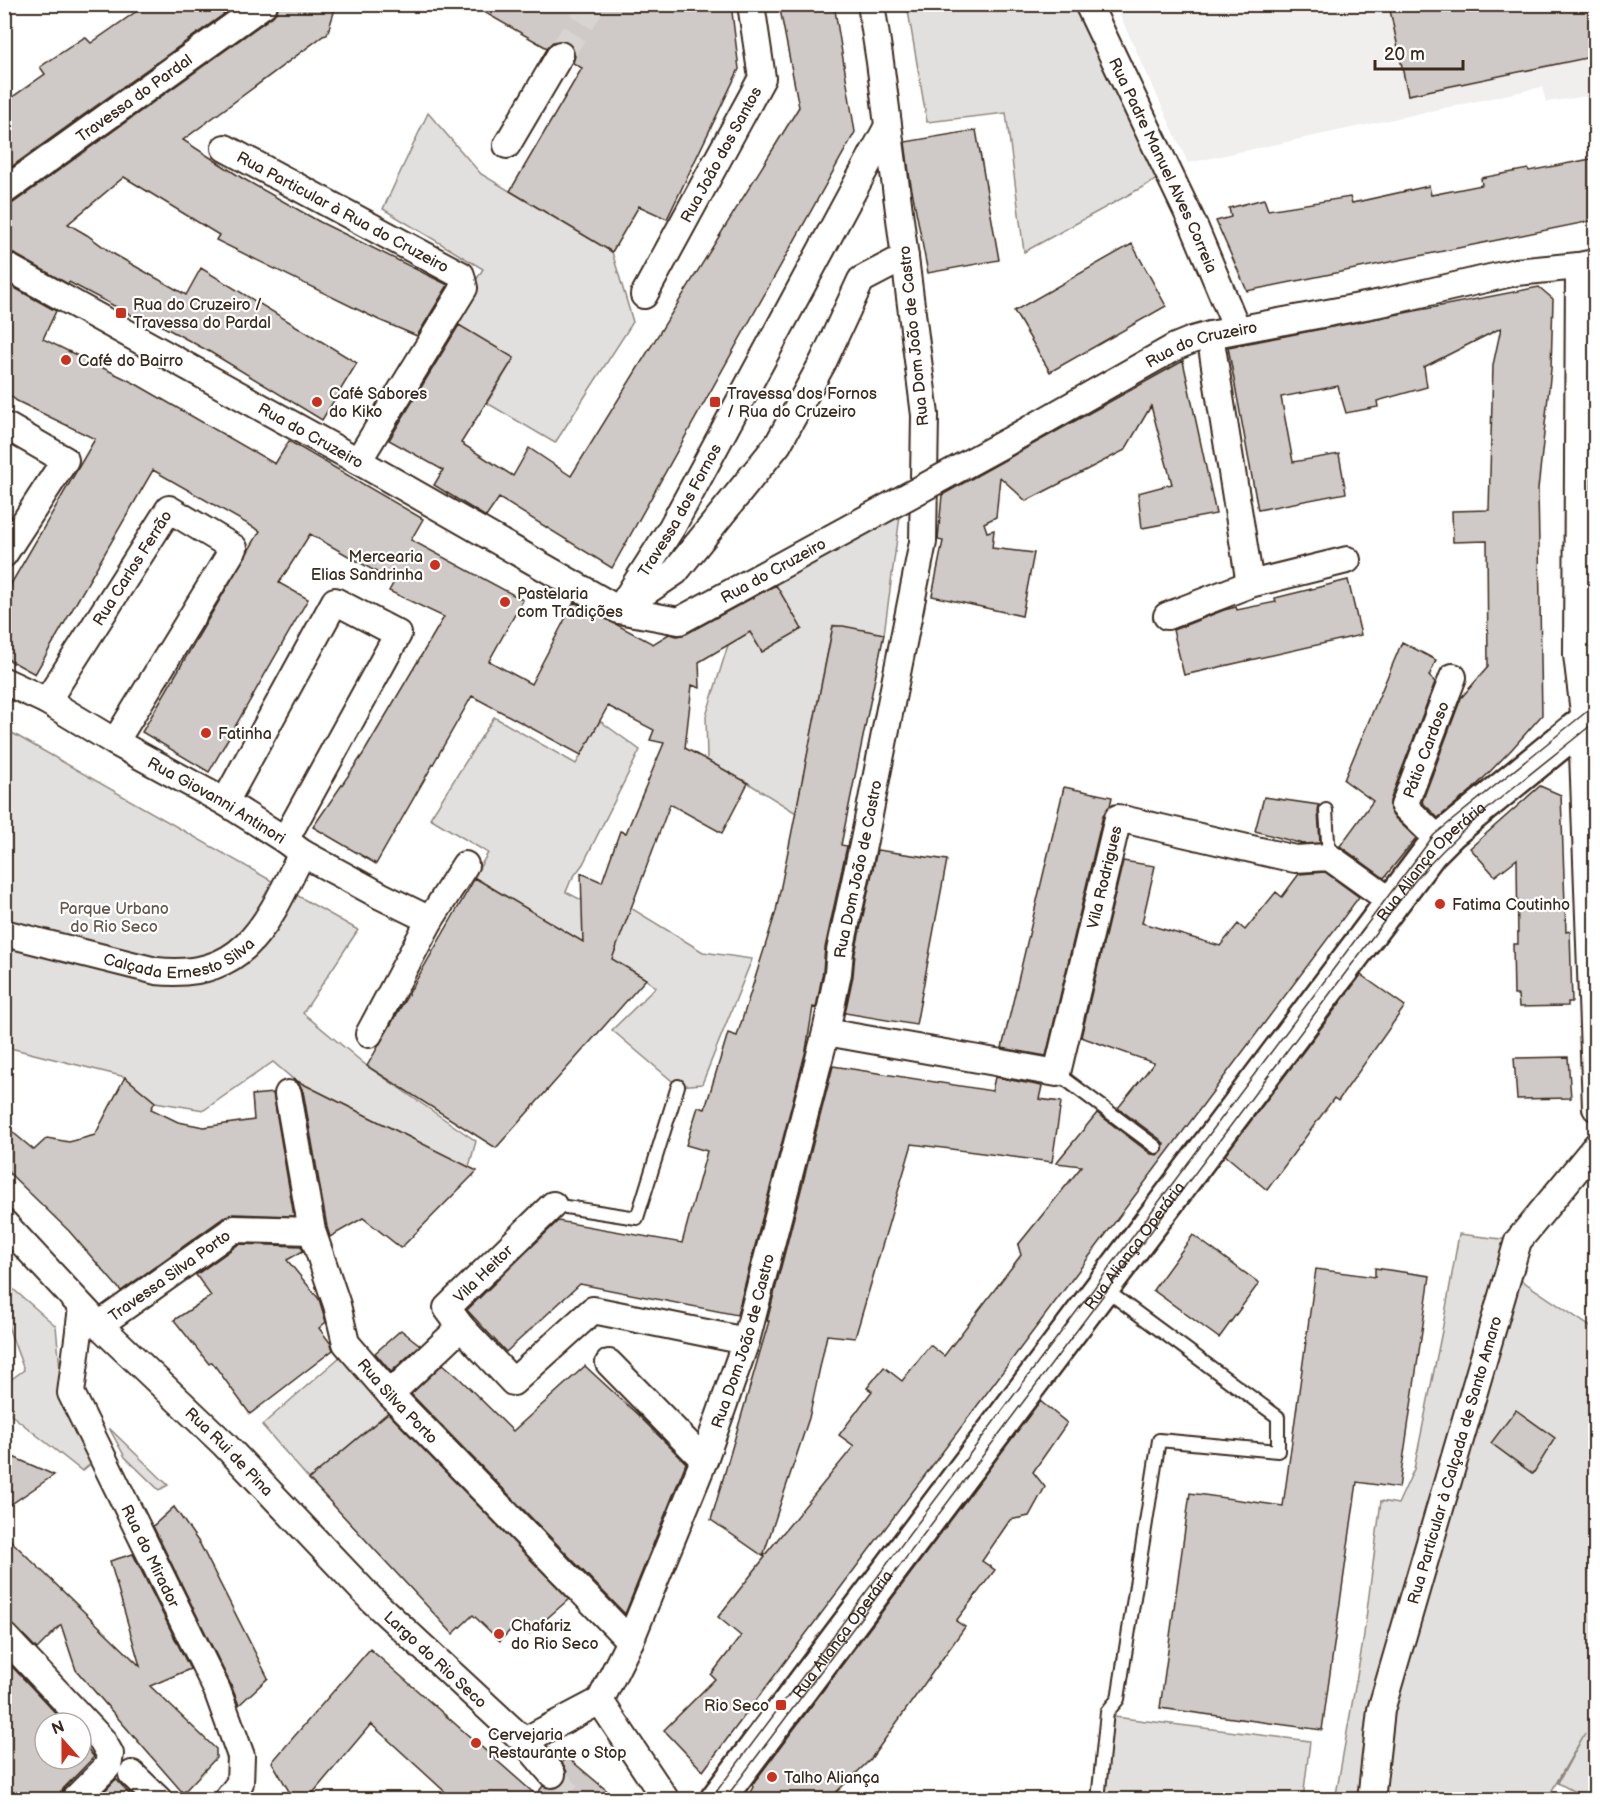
<svg xmlns="http://www.w3.org/2000/svg" width="1600" height="1804" viewBox="0 0 1600 1804" font-family="'Balsamiq Sans',sans-serif">
	<rect width="100%" height="100%" fill="#fff"/>
	<filter id="ink" filterUnits="userSpaceOnUse"><feTurbulence type="fractalNoise" baseFrequency=".0167" numOctaves="2"/><feDisplacementMap in="SourceGraphic" scale="12" xChannelSelector="R" yChannelSelector="G"/><feConvolveMatrix kernelMatrix="1 2 1 2 8 2 1 2 1" color-interpolation-filters="sRGB"/></filter>
	<g filter="url(#ink)">
		<!-- built -->
		<path fill="#f1efee" d="M1115,5H1595V95L1546,102L1542,87L1188,163Z"/>
		<!-- green -->
		<path fill="#e2e0de" stroke="#8e857e" stroke-width="1.5" d="M907,5H1073L1161,177L1024,252L1006,113L927,122Z
			M428,113L481,174L612,252L633,322L555,443L487,403L514,358L462,351L440,338L483,269L383,209Z
			M900,516L884,634L833,625L796,813L748,783L707,760L706,716L728,645L750,632L762,652L801,629L773,581Z
			M494,717L576,764L600,721L640,750L583,864L571,880L566,892L625,923L631,908L703,952L752,959L702,1084L678,1086L612,1030L656,987L642,977L474,877L488,853L430,818Z
			M5,729L358,930L303,1013L367,1066L476,1141L469,1167L473,1176L421,1143L293,1079L273,1062L204,1110L155,1102L125,1077L6,1047L5,1051Z
			M1459,1234L1518,1241L1509,1272L1595,1330V1799H1588L1558,1783L1585,1733L1547,1799L1335,1800L1363,1642L1381,1501L1398,1504L1414,1469L1442,1331Z
			M5,1282L56,1326L62,1390L93,1462L82,1471L5,1410V1384L24,1370L5,1318Z
			M341,1356L392,1409L309,1479L262,1425Z
			M109,1428L168,1485L159,1490L125,1457Z
			M1106,1716L1310,1741L1303,1799L1096,1800Z"/>
		<!-- building -->
		<path fill="#cfcac7" stroke="#3b2a1e" stroke-width="1.5" d="M147,4H238L4,172V103L45,74L40,67L85,37L91,43Z
			M279,4H310L335,9L327,35L323,36L183,140L242,178L320,222L448,285L417,336L379,320L216,240L219,235L124,177L68,224L87,235L112,253L186,295L201,268L357,363L322,420L210,352L142,315L139,319L69,282L68,284L11,252L4,250V206L13,203L273,16L277,11Z
			M470,4H731L739,69L667,219L639,206L612,252L510,191L582,68L573,63L575,56L573,48L567,42L560,40L553,42L547,48Z
			M779,4H834L855,132L612,568L499,498L486,517L434,485L443,470L389,440L459,325L514,358L461,443L513,476L529,448L571,476L799,107Z
			M1415,4H1589L1596,37V56L1408,95L1390,10Z
			M976,130L999,260L928,273L910,180L905,142Z
			M1596,158V220L1247,291L1216,221L1231,217L1229,208L1264,199L1268,210L1350,197L1352,203L1429,186L1431,195L1482,185L1481,178L1528,169L1529,171Z
			M1132,244L1166,306L1050,372L1014,311Z
			M4,282L56,311L43,339L134,383L275,464L289,441L423,519L411,540L523,600L489,661L531,684L574,602L653,644L669,634L677,636L686,634L776,585L802,629L762,652L750,632L699,662L700,688L692,685L685,748L748,783L722,833L670,804L612,959L646,979L496,1148L367,1066L475,878L583,942L581,873L602,882L620,831L626,833L664,743L650,740L654,730L608,706L581,755L472,696L376,864L313,827L363,754L444,617L389,591L394,582L310,534L279,583L308,599L209,772L142,732L260,531L153,470L35,674L4,657V596L95,439L17,401L4,391Z
			M1539,287L1553,299L1551,369L1538,489L1542,715L1512,749L1472,790L1438,818L1422,802L1461,698L1488,667L1487,541L1453,542L1452,511L1489,510L1493,365L1501,328L1424,367L1427,387L1377,401L1378,407L1346,413L1338,386L1281,397L1293,462L1339,454L1346,493L1258,510L1228,347Z
			M1183,361L1216,514L1142,528L1138,493L1172,484L1151,406L1125,450L1026,501L1000,477L996,517L984,523L987,532L994,530L992,548L1034,553L1022,616L932,596L943,541L938,540L942,495Z
			M1348,580L1361,635L1184,675L1173,630L1224,610L1236,607L1237,610L1276,602L1275,598Z
			M833,626H843L884,634L841,845L847,846L825,948L823,971L816,1008L813,1007L806,1050L737,1315L580,1284L506,1352L467,1310L558,1221L682,1243L707,1151L686,1145L698,1107L705,1109L728,1033L737,1036L776,911Z
			M1402,642L1436,660L1429,676L1435,682L1390,801V810L1393,816L1416,838L1384,878L1340,846L1373,801L1344,780Z
			M1540,786L1561,795L1566,932L1570,931L1572,1002H1568V1006L1519,1007L1518,995H1514L1513,944H1518L1517,859L1495,876L1470,848Z
			M1064,787L1112,797L1110,806L1103,815L1046,1056L1002,1048Z
			M1264,797L1319,805L1318,811L1320,843L1303,844L1255,831Z
			M877,850L947,860L916,1025L845,1013L853,976L855,953Z
			M1123,861L1155,866L1142,923L1220,946L1238,924L1245,930L1276,892L1282,897L1299,874L1325,872L1359,897L703,1771L664,1730L715,1679L711,1675L741,1636L718,1617L765,1557L764,1556L854,1446L839,1435L872,1391L867,1388L884,1367L902,1381L930,1345L944,1356L1021,1255L1018,1245L1082,1166L1056,1163L1097,1113L1151,1154L1159,1155L1163,1151L1164,1144L1161,1140L1118,1108L1154,1063L1081,1037Z
			M1361,975L1405,1006L1338,1101L1334,1098L1267,1190L1225,1155Z
			M1568,1057L1571,1098L1517,1099L1514,1058Z
			M833,1066L992,1091L995,1077L1042,1086L1039,1099L1061,1102L1052,1162L912,1144L855,1338L827,1335L809,1418L763,1556L711,1520L769,1321H767Z
			M125,1077L155,1102L151,1109L178,1122L204,1127L254,1120L252,1095L273,1093L294,1216L234,1214L226,1216L121,1291L69,1231L4,1168V1125L34,1150L47,1138L69,1142L95,1135Z
			M293,1079L477,1171L401,1248L363,1218L330,1237L327,1227L303,1091L300,1085Z
			M1193,1235L1259,1283L1219,1338L1153,1290Z
			M239,1244L301,1246L303,1251L287,1260L319,1299L326,1322L319,1328L331,1344L333,1350L250,1414L212,1362L209,1364L174,1320L211,1296L196,1275Z
			M1375,1268L1430,1276L1399,1488L1357,1482L1322,1730L1160,1708L1190,1493L1283,1506L1316,1269L1375,1277Z
			M401,1330L420,1345L391,1372L375,1353Z
			M443,1364L457,1376L513,1431L585,1366L638,1415L686,1463L625,1614L411,1394Z
			M1040,1401L1067,1423L1033,1472L1045,1487L1029,1516L1010,1520L982,1561L995,1570L956,1621L965,1627L870,1760L828,1800H746L753,1787L752,1785Z
			M1516,1410L1555,1438L1533,1474L1491,1443Z
			M388,1413L569,1599L529,1634L518,1622L500,1641L473,1615L453,1634L309,1479Z
			M4,1453L54,1475L4,1509Z
			M174,1507L200,1544L268,1678L239,1705L230,1683L153,1526Z
			M4,1534L140,1666L110,1561L133,1554L190,1669L150,1686L216,1749V1758L183,1793L76,1670L61,1625L37,1649L15,1626L4,1621Z
			M370,1649L536,1795L543,1786L548,1788L554,1789L562,1785L566,1780L567,1772L562,1763L567,1757L618,1800H454L371,1724L307,1800H294L272,1762Z
			M4,1658L65,1723H45V1759H81V1740L94,1757L63,1789L59,1800H4Z
			M116,1779L135,1800H96Z"/>
		<g fill="none" stroke-linecap="round" stroke-linejoin="round">
			<!-- street-tunnel -->
			<path stroke="#d8d4d2" stroke-width="26" stroke-dasharray="26 13" stroke-linecap="butt" d="M560,55L593,4
				M552,1774L572,1800"/>
			<!-- lane casing -->
			<g stroke="#3b2a1e" stroke-width="16">
				<path id="lane" d="M1326,810L1329,857
					M1057,1073L1156,1147
					M553,1205L637,1218L678,1086
					M1098,1800L1107,1712L1118,1699L1159,1440L1278,1451V1417L1103,1288"/>
			</g>
			<!-- street casing -->
			<g stroke="#3b2a1e" stroke-width="30">
				<g id="street">
					<path id="s1" d="M1088,4L1194,226L1237,329"/>
					<path d="M507,145L560,55"/>
					<path id="s2" d="M225,148L461,275L464,288L358,461"/>
					<path id="s3" d="M4,191L264,4"/>
					<path id="s4" d="M4,265L358,461L619,610L679,621L736,590"/>
					<path d="M1579,266L1577,655L1586,729L1583,752L1596,1108"/>
					<path id="s5" d="M644,295L762,78L751,4"/>
					<path d="M1210,335L1250,584L1347,560"/>
					<path d="M4,433L8,427L65,460L4,554"/>
					<path id="s6" d="M1007,442L1175,347L1192,340L1210,335L1381,303L1516,272L1579,266L1594,263"/>
					<path d="M629,603L675,572L778,444L823,362L861,280L905,257"/>
					<path id="s7" d="M619,610L672,527L888,126"/>
					<path d="M1167,616L1250,584"/>
					<path id="s8" d="M4,681L47,701L115,742L225,802L285,840L302,853L381,896L430,920"/>
					<path id="s9" d="M47,701L169,509L234,548L115,742"/>
					<path d="M225,802L335,601L398,634L285,840"/>
					<path id="s10" d="M1441,842L1404,806L1453,677"/>
					<path id="s11" d="M4,933L156,971C246,981 268,922 302,853"/>
					<path id="s12" d="M826,1032L1057,1073L1118,818L1295,859L1329,857L1392,902"/>
					<path d="M369,1034L430,920L465,865"/>
					<path id="s13" d="M288,1094L312,1231L337,1305L346,1343L390,1394L630,1641"/>
					<path id="s14" d="M4,1223L99,1325L224,1444L373,1601L524,1741L600,1701"/>
					<path id="s15" d="M82,1308L71,1393L217,1690L241,1756L240,1783L227,1800"/>
					<path id="s16" d="M99,1325L234,1229L312,1231"/>
					<path d="M461,1327L513,1382L593,1310L746,1341"/>
					<path d="M609,1363L704,1460"/>
					<path id="s17" d="M390,1394L461,1327L447,1308L553,1205"/>
					<path d="M4,1636L102,1740L110,1754L108,1766L74,1800"/>
					<path id="s18" d="M600,1701L630,1641L704,1460L746,1341L826,1032L838,973L840,951L864,840L923,542L925,415L880,62L871,4"/>
					<path d="M600,1701L666,1800"/>
					<path d="M524,1741L552,1774"/>
					<path d="M132,1774L159,1800"/>
					<path id="s19" d="M1371,1800L1381,1710L1518,1241L1596,1146"/>
				</g>
			</g>
			<!-- secondary casing -->
			<g stroke="#3b2a1e" stroke-width="38">
				<g id="secondary">
					<path id="s20" d="M717,1800L1430,852L1450,832L1596,713"/>
				</g>
			</g>
			<!-- lane -->
			<use href="#lane" stroke="#fff" stroke-width="12"/>
			<!-- street -->
			<use href="#street" stroke="#fff" stroke-width="26"/>
			<!-- secondary -->
			<use href="#secondary" stroke="#fff" stroke-width="33"/>
			<!-- tram -->
			<path stroke="#3b2a1e" stroke-width="1.5" d="M710,1800L1434,835L1596,704
				M724,1800L1413,883C1466,820 1533,773 1596,721"/>
			<!-- street-bridge casing -->
			<g stroke="#3b2a1e" stroke-width="30" stroke-linecap="butt">
				<path id="street-bridge" d="M736,590L1007,442"/>
			</g>
			<!-- street-bridge -->
			<use href="#street-bridge" stroke="#fff" stroke-width="26"/>
		</g>
	</g>
	<!-- markers -->
	<g fill="#c8321e" stroke="#fff" stroke-width="2">
		<rect x="115" y="307" width="12" height="12" rx="3"/>
		<circle cx="66" cy="360" r="6"/>
		<circle cx="317" cy="402" r="6"/>
		<rect x="709" y="396" width="12" height="12" rx="3"/>
		<circle cx="435" cy="565" r="6"/>
		<circle cx="505" cy="602" r="6"/>
		<circle cx="206" cy="733" r="6"/>
		<circle cx="1440" cy="904" r="6"/>
		<circle cx="499" cy="1634" r="6"/>
		<rect x="775" y="1699" width="12" height="12" rx="3"/>
		<circle cx="476" cy="1743" r="6"/>
		<circle cx="772" cy="1777" r="6"/>
	</g>
	<g text-anchor="middle" stroke-width="4.5" stroke-linejoin="round" paint-order="stroke">
		<!-- street labels -->
		<g font-size="16" fill="#3b2a1e" stroke="#fff">
			<text dy="6" stroke="none"><textPath href="#s3" startOffset="160">Travessa do Pardal</textPath></text>
			<text dy="6" stroke="none"><textPath href="#s5" startOffset="160">Rua João dos Santos</textPath></text>
			<text dy="6" stroke="none"><textPath href="#s1" startOffset="178">Rua Padre Manuel Alves Correia</textPath></text>
			<text dy="6" stroke="none"><textPath href="#s2" startOffset="134">Rua Particular à Rua do Cruzeiro</textPath></text>
			<text transform="translate(913 336) rotate(-96)" y="6">Rua Dom João de Castro</text>
			<text dy="6" stroke="none"><textPath href="#s6" startOffset="219">Rua do Cruzeiro</textPath></text>
			<text dy="6" stroke="none"><textPath href="#s4" startOffset="351">Rua do Cruzeiro</textPath></text>
			<text dy="6" stroke="none"><textPath href="#s7" startOffset="117">Travessa dos Fornos</textPath></text>
			<text transform="translate(773 570) rotate(-29)" y="6">Rua do Cruzeiro</text>
			<text dy="6" stroke="none"><textPath href="#s9" startOffset="158">Rua Carlos Ferrão</textPath></text>
			<text dy="6" stroke="none"><textPath href="#s10" startOffset="112">Pátio Cardoso</textPath></text>
			<text dy="6" stroke="none"><textPath href="#s8" startOffset="244">Rua Giovanni Antinori</textPath></text>
			<text dy="6" stroke="none"><textPath href="#s20" startOffset="1180">Rua Aliança Operária</textPath></text>
			<text dy="6" stroke="none"><textPath href="#s18" startOffset="874">Rua Dom João de Castro</textPath></text>
			<text dy="6" stroke="none"><textPath href="#s12" startOffset="436">Vila Rodrigues</textPath></text>
			<text dy="6" stroke="none"><textPath href="#s11" startOffset="182">Calçada Ernesto Silva</textPath></text>
			<text dy="6" stroke="none"><textPath href="#s20" startOffset="694">Rua Aliança Operária</textPath></text>
			<text dy="6" stroke="none"><textPath href="#s17" startOffset="171">Vila Heitor</textPath></text>
			<text dy="6" stroke="none"><textPath href="#s16" startOffset="86">Travessa Silva Porto</textPath></text>
			<text dy="6" stroke="none"><textPath href="#s18" startOffset="388">Rua Dom João de Castro</textPath></text>
			<text dy="6" stroke="none"><textPath href="#s13" startOffset="334">Rua Silva Porto</textPath></text>
			<text dy="6" stroke="none"><textPath href="#s14" startOffset="321">Rua Rui de Pina</textPath></text>
			<text dy="6" stroke="none"><textPath href="#s19" startOffset="351">Rua Particular à Calçada de Santo Amaro</textPath></text>
			<text dy="6" stroke="none"><textPath href="#s15" startOffset="267">Rua do Mirador</textPath></text>
			<text dy="6" stroke="none"><textPath href="#s20" startOffset="208">Rua Aliança Operária</textPath></text>
			<text dy="6" stroke="none"><textPath href="#s14" startOffset="614">Largo do Rio Seco</textPath></text>
		</g>
		<!-- poi labels -->
		<g font-size="16" fill="#3b2a1e" stroke="#fff" text-anchor="start">
			<text x="133" y="310">Rua do Cruzeiro /<tspan x="133" dy="18">Travessa do Pardal</tspan></text>
			<text x="78" y="366">Café do Bairro</text>
			<text x="329" y="399">Café Sabores<tspan x="329" dy="18">do Kiko</tspan></text>
			<text x="727" y="399">Travessa dos Fornos<tspan x="727" dy="18">/ Rua do Cruzeiro</tspan></text>
			<text x="423" y="562" text-anchor="end">Mercearia<tspan x="423" dy="18">Elias Sandrinha</tspan></text>
			<text x="517" y="599">Pastelaria<tspan x="517" dy="18">com Tradições</tspan></text>
			<text x="218" y="739">Fatinha</text>
			<text x="1452" y="910">Fatima Coutinho</text>
			<text x="511" y="1631">Chafariz<tspan x="511" dy="18">do Rio Seco</tspan></text>
			<text x="769" y="1711" text-anchor="end">Rio Seco</text>
			<text x="488" y="1740">Cervejaria<tspan x="488" dy="18">Restaurante o Stop</tspan></text>
			<text x="784" y="1783">Talho Aliança</text>
		</g>
		<!-- park labels -->
		<g font-size="16" fill="#65584e" stroke="#fff">
			<text x="114" y="914">Parque Urbano<tspan x="114" dy="18">do Rio Seco</tspan></text>
		</g>
	</g>
	<!-- margin -->
	<rect width="1600" height="1804" fill="none" stroke="#fff" stroke-width="24"/>
	<rect x="12" y="12" width="1576" height="1780" fill="none" stroke="#3b2a1e" stroke-width="2" filter="url(#ink)"/>
	<!-- north arrow -->
	<g transform="translate(63 1741) rotate(339)"><circle r="28" fill="#ffffff" stroke="#b1aaa5" stroke-width="1.5"/>
	<path d="M0-4.5L10 22L0 15L-10 22Z" fill="#c8321e"/>
	<text y="-9" font-size="16" font-weight="bold" text-anchor="middle" fill="#3b2a1e">N</text>
	</g>
	<!-- scale -->
	<path d="M1375 60v9h88v-9" fill="none" stroke="#3b2a1e" stroke-width="3"/>
	<text x="1384" y="60" font-size="18" fill="#3b2a1e" stroke="#ffffff" stroke-width="4.5" paint-order="stroke">20 m</text>
</svg>
